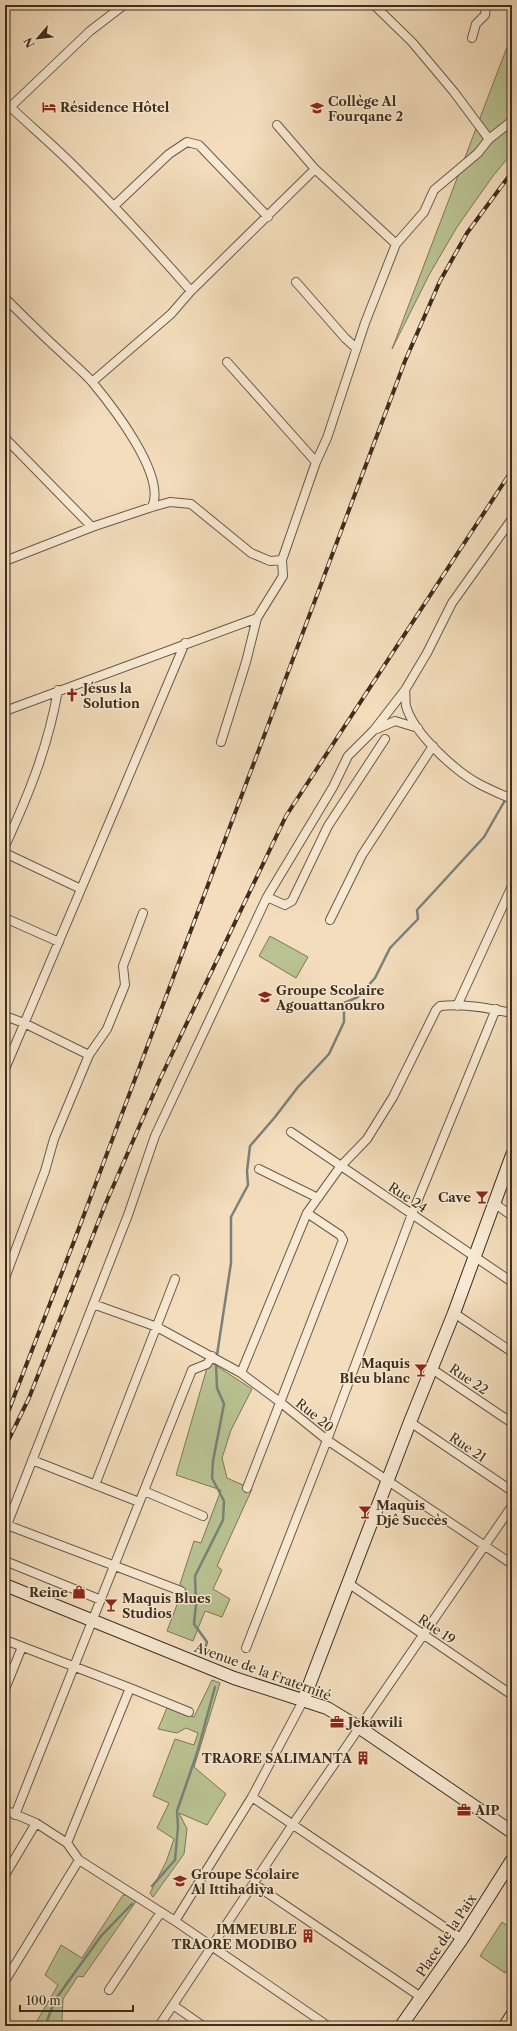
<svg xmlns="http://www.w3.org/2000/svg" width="517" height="2031" viewBox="0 0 517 2031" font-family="'Libre Caslon Text',serif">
	<rect width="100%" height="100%" fill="#f3ddbc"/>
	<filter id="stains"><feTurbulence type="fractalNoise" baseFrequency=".005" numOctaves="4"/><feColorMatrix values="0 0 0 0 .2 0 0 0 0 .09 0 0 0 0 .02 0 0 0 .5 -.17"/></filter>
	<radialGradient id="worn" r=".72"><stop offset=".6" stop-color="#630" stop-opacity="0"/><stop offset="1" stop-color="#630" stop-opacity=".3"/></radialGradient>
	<!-- green -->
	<path fill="#b9c292" stroke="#7b7858" d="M512,34V153L493,176L457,227L429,275L392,349Z
		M270,936L308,957L296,978L259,956Z
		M209,1361L252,1389L231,1430L222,1458L227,1478L252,1489L217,1566L222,1570L213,1589L230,1599L222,1617L205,1611L193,1641L167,1631L183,1589L180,1584L194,1541L201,1543L221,1490L176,1475Z
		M212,1680L220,1683L194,1767L226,1794L207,1825L179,1813L187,1829L184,1854L153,1897L150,1893L166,1862L174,1839L157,1828L169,1803L153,1796L175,1739L194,1745L198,1733L186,1728L177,1733L158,1729L167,1708L194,1717Z
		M123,1895H127L134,1899L135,1903L83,1977L78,1976L63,1999L62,2021L70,2026H34L58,1985L45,1975L61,1945L82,1958Z
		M502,1922L512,1929V1964L505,1973L480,1956Z"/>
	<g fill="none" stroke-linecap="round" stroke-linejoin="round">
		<!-- stream -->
		<path stroke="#78827b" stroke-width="2.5" d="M217,1355L231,1263V1217L248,1185L247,1171L250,1146L275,1117L298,1087L329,1054L344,1022V1003L358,997L375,978L390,948L418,919L417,910L484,837L504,802L512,780
			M205,1649L207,1642L194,1624L196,1604L195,1576L223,1520L224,1501L212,1478L213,1461L224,1404L217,1388L216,1364
			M152,1886L175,1860L178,1827L177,1811L197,1753L215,1687
			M45,2026L55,2000L101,1936L132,1904"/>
		<!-- street casing -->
		<g stroke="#6a5a45" stroke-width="10">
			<path id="street" d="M472,38L476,24L485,15L486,5
				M5,102C30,126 57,148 81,173C120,211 155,250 191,291
				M5,112L90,31L124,5
				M277,125L315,169L396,244
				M489,139L512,121
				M114,206L169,154L187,142L199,145L268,217
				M296,282L345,338L356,348
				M5,298C24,317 42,335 62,353C72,363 84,372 93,383C112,406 167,476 152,507
				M227,362L316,462
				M92,382L171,314L191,291L315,169
				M5,438L92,527
				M5,561L92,527L152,507L170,502L191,504L251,553L270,561L282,560
				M405,690C406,695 405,701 406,706C414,734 456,772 481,785C491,790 502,795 512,799
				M5,711L257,618
				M377,729L395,721L418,728
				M221,742L246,662L257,618L283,576L282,560L316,462L327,438L365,323L396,244L424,212L434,190L478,153L489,139L454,92L412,42L374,5
				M5,846C29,794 48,747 58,690
				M5,853L81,889
				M267,897L285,905L292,901L328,826L385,739
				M5,918L59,942
				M330,920L362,855L433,746
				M457,1006L512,886
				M5,1016L24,1023L89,1055L54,1139L45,1171L5,1278
				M89,1055L107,1029L125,985L123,966L143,913
				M5,1069L185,643
				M291,1132L512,1282
				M259,1169L318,1198
				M494,1203L512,1216
				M93,1304L157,1327L241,1373L280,1402L327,1440L512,1564
				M454,1313L512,1352
				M432,1369L512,1423
				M241,1373L307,1213L340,1167L367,1139L393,1097L436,1010L440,1006C463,1003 490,1008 512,1013
				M410,1422L512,1491
				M32,1460L139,1502
				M95,1485L175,1279
				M247,1488L343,1240L340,1235L307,1213
				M144,1491L203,1516
				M7,1525L181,1591
				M5,1530L128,1215L155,1136L267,897L333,787L348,756L374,730L405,690L427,653L452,603L512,519
				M5,1561L101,1600
				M348,1583L512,1695
				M5,1640L130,1688L189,1712
				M246,1648L327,1440L412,1214L496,1009
				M5,1689L22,1647
				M252,1797L462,1939
				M5,1810L36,1823L67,1843L79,1860L175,1921L328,2026
				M15,1815L192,1370L207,1364L212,1356
				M67,1843L130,1688
				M5,1875L36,1823
				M254,1884L421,1997
				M175,1921L252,1797L303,1701
				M5,1981L79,1860
				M109,1990L161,1912
				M173,2005L203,2026
				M159,2026L293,1824L512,1506"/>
		</g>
		<!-- secondary casing -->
		<g stroke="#3d2e1d" stroke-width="14">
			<path id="secondary" d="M5,1585L234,1678L327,1708L360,1728L512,1832
				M303,1701L410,1422L454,1313L512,1155
				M401,2026L462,1939L512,1860
				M505,2026L512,2015"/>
		</g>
		<!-- street -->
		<use href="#street" stroke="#f7e9d3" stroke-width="8"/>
		<!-- secondary -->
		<use href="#secondary" stroke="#f7e9d3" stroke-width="12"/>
		<!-- rail casing -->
		<g stroke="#3d2e1d" stroke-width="4">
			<path id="rail" d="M5,1420L73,1244L405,361L440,281L467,233L512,172
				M5,1447L29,1398L105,1205L160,1079L286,816L512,470"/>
		</g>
		<!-- rail -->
		<use href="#rail" stroke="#f7e9d3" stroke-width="2.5" stroke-dasharray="8" stroke-linecap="butt"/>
	</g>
	<!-- icons -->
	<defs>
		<g id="hotel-bare" transform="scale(1.08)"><path d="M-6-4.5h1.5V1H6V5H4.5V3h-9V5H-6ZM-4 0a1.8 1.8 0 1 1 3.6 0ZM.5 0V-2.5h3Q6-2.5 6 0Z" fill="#8f2418" stroke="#f7e9d3" stroke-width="2.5" paint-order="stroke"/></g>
		<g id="school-bare" transform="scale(1.08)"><path d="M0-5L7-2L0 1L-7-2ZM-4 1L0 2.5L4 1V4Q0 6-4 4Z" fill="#8f2418" stroke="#f7e9d3" stroke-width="2.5" paint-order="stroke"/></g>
		<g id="church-bare" transform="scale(1.08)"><path d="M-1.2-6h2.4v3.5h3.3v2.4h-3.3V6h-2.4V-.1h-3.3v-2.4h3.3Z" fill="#8f2418" stroke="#f7e9d3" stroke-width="2.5" paint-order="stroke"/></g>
		<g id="bar-bare" transform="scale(1.08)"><path d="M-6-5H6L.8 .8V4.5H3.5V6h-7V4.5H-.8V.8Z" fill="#8f2418" stroke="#f7e9d3" stroke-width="2.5" paint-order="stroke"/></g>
		<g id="shop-bare" transform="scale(1.08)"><path d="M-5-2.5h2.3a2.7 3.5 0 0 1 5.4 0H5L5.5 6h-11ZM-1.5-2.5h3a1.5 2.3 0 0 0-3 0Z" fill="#8f2418" stroke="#f7e9d3" stroke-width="2.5" paint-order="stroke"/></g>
		<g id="office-bare" transform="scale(1.08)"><path d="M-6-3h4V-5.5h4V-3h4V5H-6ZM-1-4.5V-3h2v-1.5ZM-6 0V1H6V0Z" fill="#8f2418" stroke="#f7e9d3" stroke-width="2.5" paint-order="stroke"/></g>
		<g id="building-bare" transform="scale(1.08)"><path d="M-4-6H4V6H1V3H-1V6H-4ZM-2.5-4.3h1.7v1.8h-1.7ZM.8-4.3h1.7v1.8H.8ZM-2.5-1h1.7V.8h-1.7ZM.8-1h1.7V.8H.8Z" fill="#8f2418" stroke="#f7e9d3" stroke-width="2.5" paint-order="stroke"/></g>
	</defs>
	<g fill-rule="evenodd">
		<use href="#hotel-bare" x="49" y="107"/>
		<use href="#school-bare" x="317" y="108"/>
		<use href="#church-bare" x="72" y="695"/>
		<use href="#school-bare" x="265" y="997"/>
		<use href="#bar-bare" x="482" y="1197"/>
		<use href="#bar-bare" x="421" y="1370"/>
		<use href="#bar-bare" x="365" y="1512"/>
		<use href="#shop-bare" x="79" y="1592"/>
		<use href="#bar-bare" x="111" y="1605"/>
		<use href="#office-bare" x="337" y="1722"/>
		<use href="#building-bare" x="363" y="1758"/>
		<use href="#office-bare" x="464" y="1810"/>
		<use href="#school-bare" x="180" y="1881"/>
		<use href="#building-bare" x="308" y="1936"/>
	</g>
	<g text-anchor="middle" stroke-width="3" stroke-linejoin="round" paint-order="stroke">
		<!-- poi labels -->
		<g font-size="13" font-weight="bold" fill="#3d2e1d" stroke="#f7e9d3" text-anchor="start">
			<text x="328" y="106">Collège Al<tspan x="328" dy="15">Fourqane 2</tspan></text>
			<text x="60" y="112">Résidence Hôtel</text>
			<text x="83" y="693">Jésus la<tspan x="83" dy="15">Solution</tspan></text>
			<text x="276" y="995">Groupe Scolaire<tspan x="276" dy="15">Agouattanoukro</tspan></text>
			<text x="471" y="1202" text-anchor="end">Cave</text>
			<text x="410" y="1368" text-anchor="end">Maquis<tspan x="410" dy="15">Bleu blanc</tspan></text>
			<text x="376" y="1510">Maquis<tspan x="376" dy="15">Djê Succès</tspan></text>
			<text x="68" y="1597" text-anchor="end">Reine</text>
			<text x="122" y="1603">Maquis Blues<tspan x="122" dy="15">Studios</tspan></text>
			<text x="348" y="1727">Jekawili</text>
			<text x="352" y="1763" text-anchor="end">TRAORE SALIMANTA</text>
			<text x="475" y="1815">AIP</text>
			<text x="191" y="1879">Groupe Scolaire<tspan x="191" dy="15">Al Ittihadiya</tspan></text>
			<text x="297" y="1934" text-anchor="end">IMMEUBLE<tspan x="297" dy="15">TRAORE MODIBO</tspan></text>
		</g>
		<!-- street labels -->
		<g font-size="13" fill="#3d2e1d" stroke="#f7e9d3">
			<text transform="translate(408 1197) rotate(33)" y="5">Rue 24</text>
			<text transform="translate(469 1379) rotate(34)" y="5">Rue 22</text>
			<text transform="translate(315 1415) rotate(39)" y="5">Rue 20</text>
			<text transform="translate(468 1447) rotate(34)" y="5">Rue 21</text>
			<text transform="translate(437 1629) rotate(34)" y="5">Rue 19</text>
			<text transform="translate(263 1671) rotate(20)" y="5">Avenue de la Fraternité</text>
			<text transform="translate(446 1935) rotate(-56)" y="5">Place de la Paix</text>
		</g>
	</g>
	<!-- margin -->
	<rect width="517" height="2031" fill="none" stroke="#f3ddbc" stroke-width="20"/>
	<rect x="6" y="6" width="505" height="2019" fill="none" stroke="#3d2e1d" stroke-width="2"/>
	<rect x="10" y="10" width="497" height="2011" fill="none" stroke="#3d2e1d"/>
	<!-- north arrow -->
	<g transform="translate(38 38) rotate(242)" stroke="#f7e9d3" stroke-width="3" paint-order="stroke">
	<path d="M0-3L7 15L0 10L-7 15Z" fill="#3d2e1d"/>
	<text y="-6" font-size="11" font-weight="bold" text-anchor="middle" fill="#3d2e1d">N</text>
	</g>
	<!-- scale -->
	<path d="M20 2005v6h113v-6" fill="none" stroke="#3d2e1d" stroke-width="2"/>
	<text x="26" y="2005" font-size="12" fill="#3d2e1d" stroke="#f7e9d3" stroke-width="3" paint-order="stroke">100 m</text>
	<rect width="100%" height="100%" filter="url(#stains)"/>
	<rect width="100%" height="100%" fill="url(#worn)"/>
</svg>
